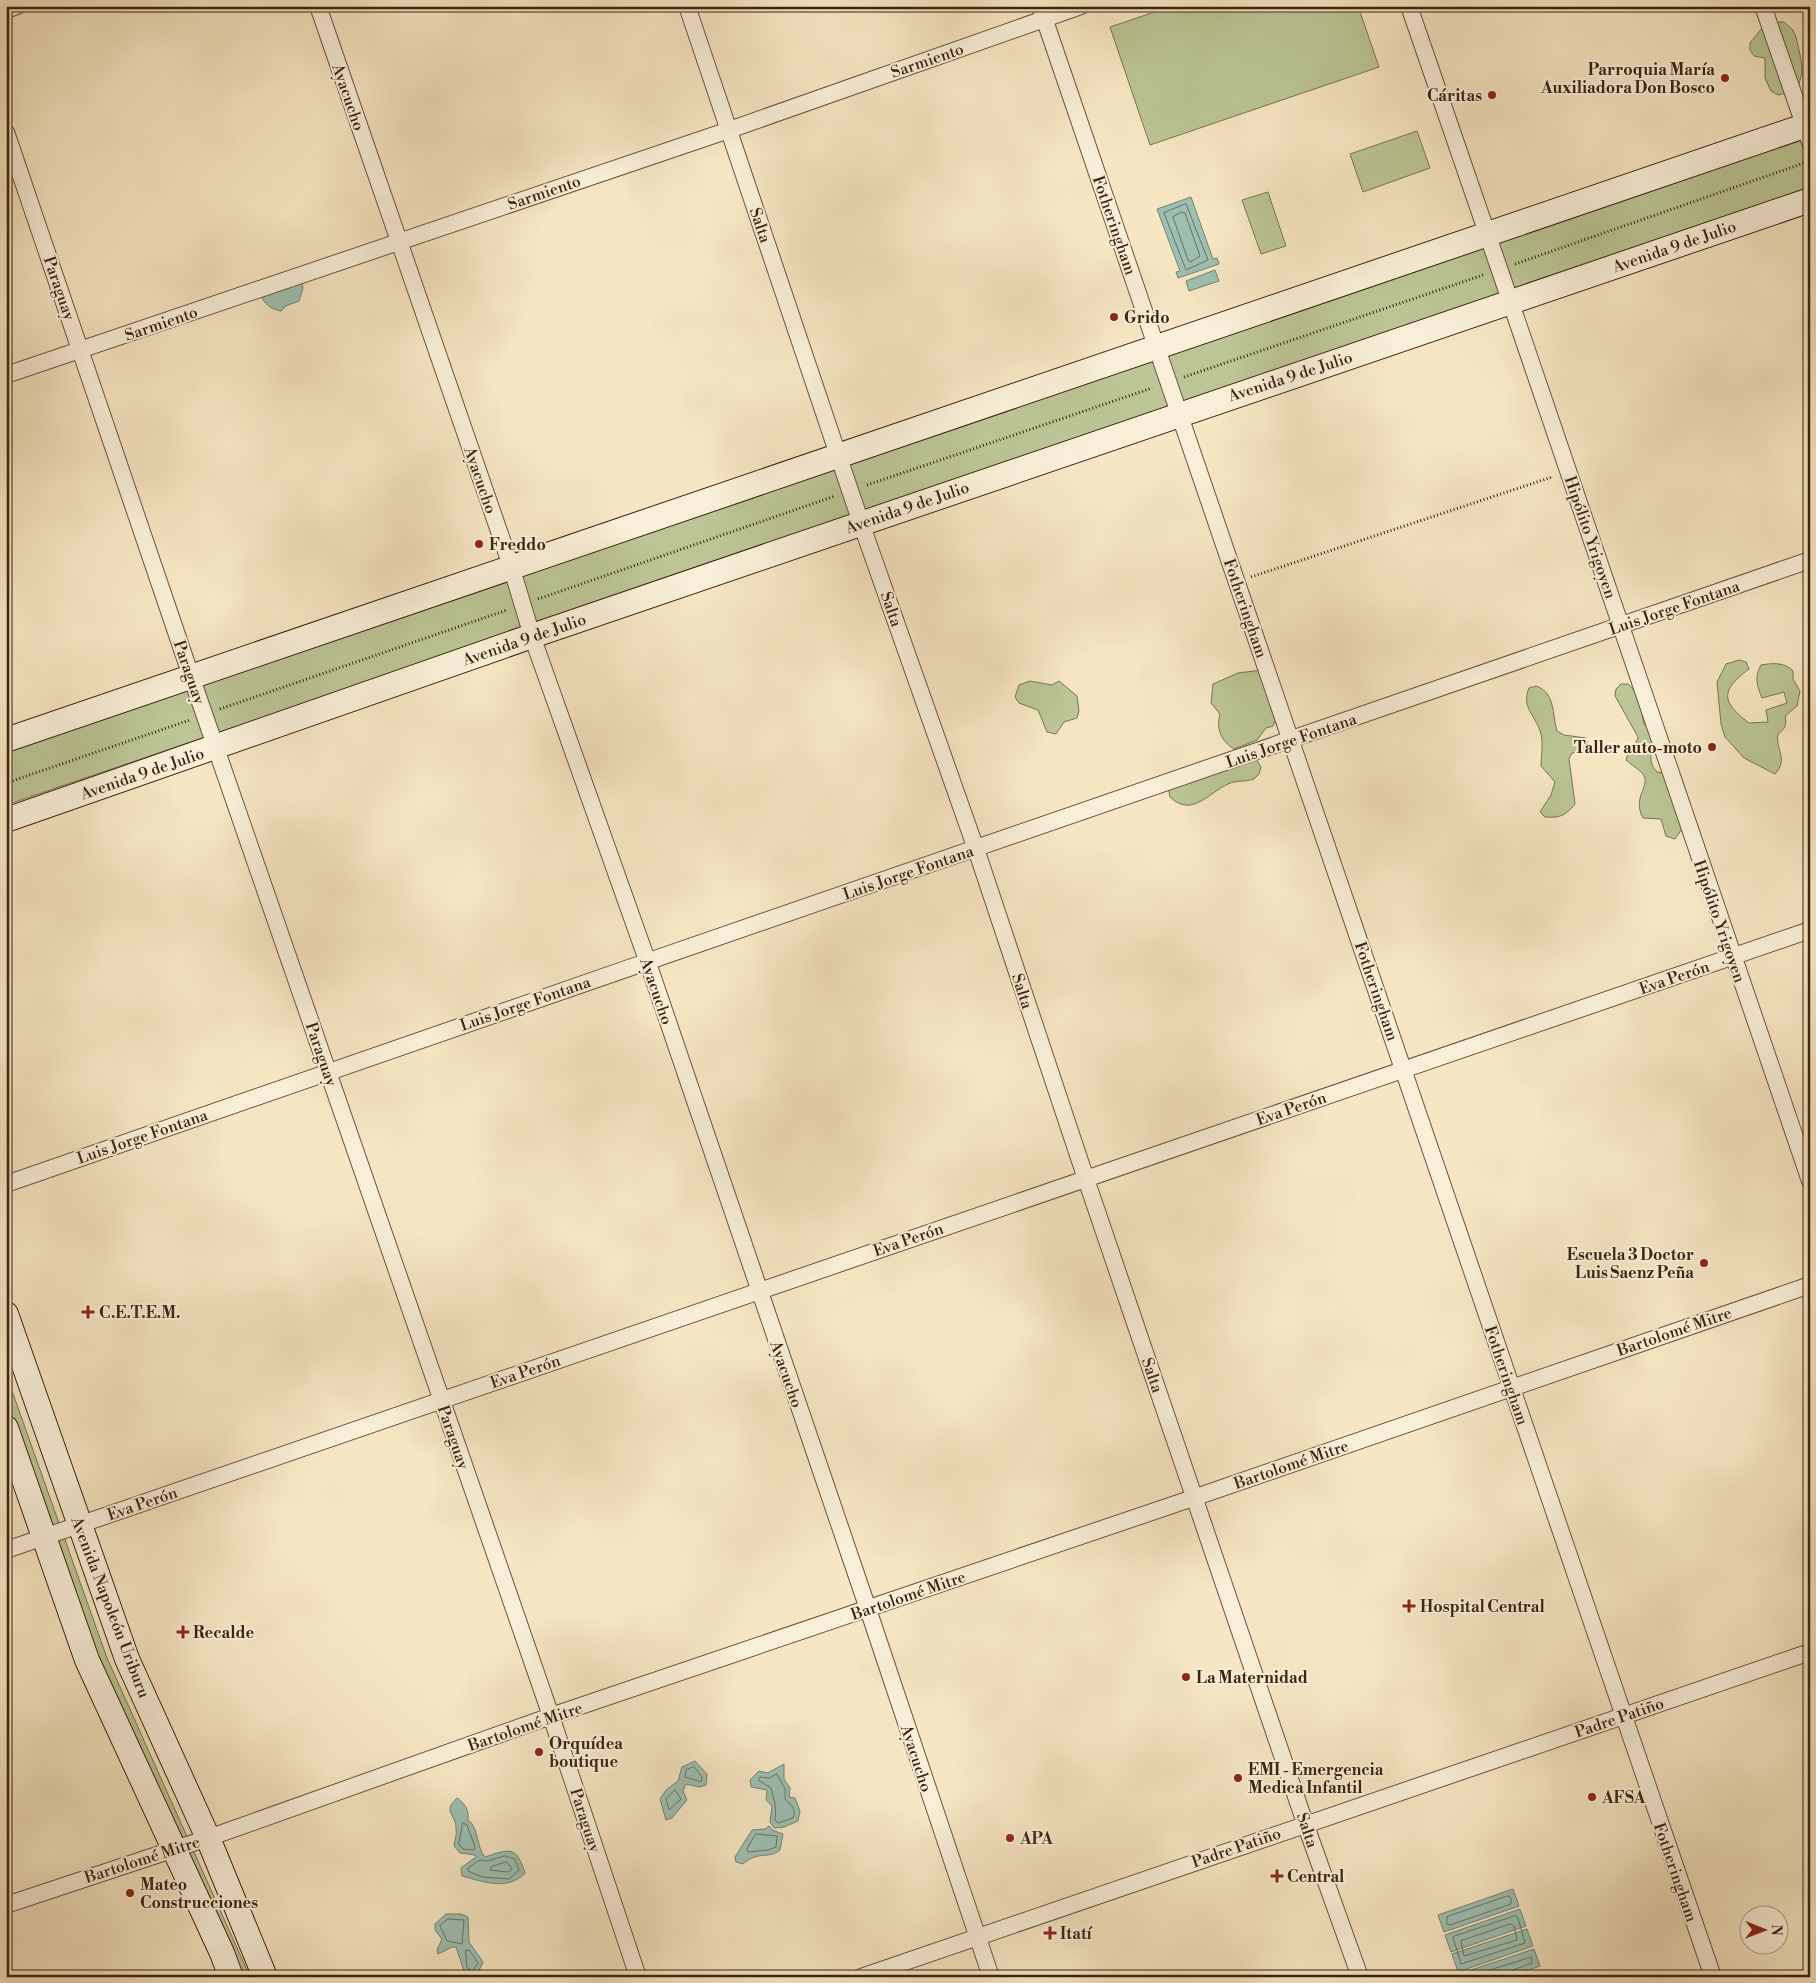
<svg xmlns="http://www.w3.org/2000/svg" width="1816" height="1983" viewBox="0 0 1816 1983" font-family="'Libre Bodoni',serif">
	<rect width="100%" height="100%" fill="#f6e6c3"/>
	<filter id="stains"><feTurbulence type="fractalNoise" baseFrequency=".004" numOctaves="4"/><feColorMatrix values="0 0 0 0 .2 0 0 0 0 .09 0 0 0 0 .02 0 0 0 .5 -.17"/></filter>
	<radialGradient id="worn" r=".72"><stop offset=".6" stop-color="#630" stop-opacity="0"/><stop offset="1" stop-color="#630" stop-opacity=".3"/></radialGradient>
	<!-- green -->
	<path fill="#bbc595" stroke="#7b7453" d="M1172,6H1358L1379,67L1150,145L1110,27Z
		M1778,22H1784L1793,30L1796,37L1801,59L1802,73L1797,91L1778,95L1771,91L1765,78V58L1754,56L1750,50V43L1762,28Z
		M1417,131L1430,168L1363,192L1350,154Z
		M1810,136V190L6,805V751Z
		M1268,192L1286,246L1261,254L1242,200Z
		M1739,660L1746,662L1749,669C1721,690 1720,701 1749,723L1768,722L1766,710L1787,703L1784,692L1762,698C1757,686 1754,677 1761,665C1773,663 1784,662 1793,671V679L1800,691L1797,706L1785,716C1787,725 1785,729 1778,734C1775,749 1789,759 1775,774L1744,758L1725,737L1721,724L1717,682L1726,664Z
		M1262,670L1276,719L1273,726L1266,728L1257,740L1234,749C1221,741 1216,729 1220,714L1211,703L1213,684L1238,673Z
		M1030,681L1052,685L1059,681L1077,696L1079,711L1077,718L1064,722L1056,734L1047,732L1038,710L1019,703L1015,697L1019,685Z
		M1621,684H1628C1640,693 1641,710 1644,724L1659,737C1652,749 1646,760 1657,772L1671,774L1684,826L1675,839L1666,836L1661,819L1643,818C1631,796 1653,785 1642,773C1638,768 1631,765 1626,760C1628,751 1637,744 1638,737L1615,696L1616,689Z
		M1536,686C1556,693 1552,715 1557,731L1564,735L1586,738L1588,745L1585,751L1572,753L1569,759L1575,804C1565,816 1560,818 1545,817L1540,812L1551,795L1555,782L1541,766C1541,756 1544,741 1540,731C1535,715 1521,707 1529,688Z
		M1255,757L1261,767L1259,774L1254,779C1245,782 1237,780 1228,784C1208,793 1192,818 1170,797L1168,787Z
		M6,1374L107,1658L250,1977H243L96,1660L6,1403Z"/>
	<!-- water -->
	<path fill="#9dc0b2" stroke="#768272" d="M1191,197L1213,259L1217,258L1219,264L1178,278L1176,272L1180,271L1157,209Z
		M1215,270L1219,281L1189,291L1186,281Z
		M301,278L303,288L299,301L286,306L281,311C271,309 264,304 260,294Z
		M695,1761L707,1774L706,1785L699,1787L686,1784L683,1791L687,1800L672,1818L666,1820L660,1799L666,1790L678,1781L682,1767Z
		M784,1764V1779L790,1788L789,1797L795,1798L800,1811L798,1821L784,1827L774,1828L770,1822L772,1806L766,1800L767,1790L751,1787L750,1780L759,1771L768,1773Z
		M457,1798C465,1804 469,1809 468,1820C479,1827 476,1847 485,1857C510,1849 516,1845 525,1873C508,1891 484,1882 462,1876L461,1868L476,1857L475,1855L460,1853L454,1846C455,1840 457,1834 456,1828C456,1815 442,1811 457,1798Z
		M769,1826L772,1830L783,1834L780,1850C767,1860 759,1850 743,1864L736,1862L735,1857L752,1830L765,1829Z
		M1513,1889L1519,1906L1444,1932L1438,1915Z
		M1520,1909L1526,1926L1451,1952L1445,1935Z
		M446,1914H461L468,1917L469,1942L483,1962L476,1977H466L456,1947H452L438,1954L437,1950L442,1939L435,1930V1924Z
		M1527,1929L1533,1946L1458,1972L1452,1954Z
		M1534,1949L1540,1966L1509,1977H1460L1459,1974Z"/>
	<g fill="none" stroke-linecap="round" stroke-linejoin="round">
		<!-- shore -->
		<path stroke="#6c7262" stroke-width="1" d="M1186,204L1208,260L1186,270L1164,213Z
			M1182,212L1185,213L1200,256L1190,262L1188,260L1173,217Z
			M694,1767L702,1777L701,1782L685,1777L686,1770Z
			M777,1774L785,1789V1799C790,1805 797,1808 793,1818L778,1823L775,1820C777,1805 774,1801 771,1788L758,1780L760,1777L769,1778Z
			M675,1790L681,1799L669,1810L666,1799Z
			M463,1823L467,1825L475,1847L474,1850L463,1849L459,1844Z
			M756,1834L777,1836L776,1847L768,1850L748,1852L747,1849Z
			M505,1856L515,1859L519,1870L509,1879L482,1877L468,1871V1868L480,1860L487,1861Z
			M507,1862L512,1869L508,1872L490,1870L491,1867Z
			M1508,1896L1511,1898V1904L1450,1925L1447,1924V1917Z
			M1515,1916L1518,1918L1525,1943L1461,1964L1453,1937Z
			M448,1919L464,1920L462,1944L447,1941L440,1926Z
			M1511,1924L1514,1926L1517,1940L1464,1956L1461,1941Z
			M466,1950L470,1951L478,1963L472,1972L467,1967Z
			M1468,1977L1531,1957L1532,1963L1513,1970L1510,1977"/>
		<!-- minor casing -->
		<g stroke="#6a543e" stroke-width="18">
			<path id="minor" d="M318,6L511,566L532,636L647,960L868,1609L991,1977
				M687,6L861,523L976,849L1086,1179L1305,1823L1360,1977
				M1040,6L1713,1977
				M1409,6C1545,397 1673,791 1810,1181
				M1763,6L1810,142
				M6,10L17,6
				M6,132L191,676L551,1716L638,1977
				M6,375L729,130L1081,6
				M6,1184C607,975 1208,768 1810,560
				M6,1550L1810,930
				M6,1905L208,1838L551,1716L1196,1497L1810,1285
				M861,1977L1810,1652"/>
		</g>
		<!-- secondary casing -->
		<g stroke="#3b2411" stroke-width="26">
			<path id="secondary" d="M6,740C607,533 1209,329 1810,124
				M6,820L532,636L1810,200
				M6,1314L127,1659L208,1838L265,1977
				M6,1428L87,1660L222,1953L231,1977"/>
		</g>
		<!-- path -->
		<path stroke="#3b2411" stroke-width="3" stroke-dasharray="1 2.5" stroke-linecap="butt" d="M1515,264L1810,161
			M1184,377L1483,275
			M867,485L1152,388
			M1251,577L1552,477
			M538,599L835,496
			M220,709L507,610
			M6,783L190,720"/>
		<!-- minor -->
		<use href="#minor" stroke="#f9efd8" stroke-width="16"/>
		<!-- secondary -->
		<use href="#secondary" stroke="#f9efd8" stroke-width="24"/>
	</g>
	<!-- markers -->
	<g fill="#8f2418" stroke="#f9efd8" stroke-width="2">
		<circle cx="1725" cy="78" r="5"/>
		<circle cx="1492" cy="95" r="5"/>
		<circle cx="1114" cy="317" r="5"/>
		<circle cx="479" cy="544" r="5"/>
		<circle cx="1712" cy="747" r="5"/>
		<circle cx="1704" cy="1263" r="5"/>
		<path d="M85.5 1304.5h5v5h5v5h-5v5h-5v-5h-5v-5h5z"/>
		<path d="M1406.5 1598.5h5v5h5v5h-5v5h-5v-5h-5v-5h5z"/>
		<path d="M180.5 1624.5h5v5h5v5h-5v5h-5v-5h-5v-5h5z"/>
		<circle cx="1186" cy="1677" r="5"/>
		<circle cx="539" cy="1752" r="5"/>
		<circle cx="1238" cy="1778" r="5"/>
		<circle cx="1592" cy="1797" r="5"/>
		<circle cx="1010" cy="1838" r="5"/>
		<path d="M1274.5 1868.5h5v5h5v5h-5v5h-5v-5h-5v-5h5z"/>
		<circle cx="130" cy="1893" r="5"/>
		<path d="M1047.5 1925.5h5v5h5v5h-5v5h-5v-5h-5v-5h5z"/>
	</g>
	<g text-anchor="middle" stroke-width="4" stroke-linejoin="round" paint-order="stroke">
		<!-- street labels -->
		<g font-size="16" fill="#3b2411" stroke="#f9efd8">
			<text transform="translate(927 60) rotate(-19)" y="6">Sarmiento</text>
			<text transform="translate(349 97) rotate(71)" y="6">Ayacucho</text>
			<text transform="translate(544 192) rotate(-19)" y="6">Sarmiento</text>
			<text transform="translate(761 225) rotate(71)" y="6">Salta</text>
			<text transform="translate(1115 225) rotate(71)" y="6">Fotheringham</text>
			<text transform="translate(1674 246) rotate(-19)" y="6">Avenida 9 de Julio</text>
			<text transform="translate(60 288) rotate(71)" y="6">Paraguay</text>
			<text transform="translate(161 323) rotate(-19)" y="6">Sarmiento</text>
			<text transform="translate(1290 376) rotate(-18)" y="6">Avenida 9 de Julio</text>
			<text transform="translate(481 480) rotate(71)" y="6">Ayacucho</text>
			<text transform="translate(907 507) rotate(-19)" y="6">Avenida 9 de Julio</text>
			<text transform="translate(1591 537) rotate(71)" y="6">Hipólito Yrigoyen</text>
			<text transform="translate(1674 607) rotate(-19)" y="6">Luis Jorge Fontana</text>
			<text transform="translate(1246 608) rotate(71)" y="6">Fotheringham</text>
			<text transform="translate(892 609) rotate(71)" y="6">Salta</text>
			<text transform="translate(524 639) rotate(-19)" y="6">Avenida 9 de Julio</text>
			<text transform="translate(190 672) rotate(71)" y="6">Paraguay</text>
			<text transform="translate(1291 740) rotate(-19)" y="6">Luis Jorge Fontana</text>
			<text transform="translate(142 773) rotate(-19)" y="6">Avenida 9 de Julio</text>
			<text transform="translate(908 872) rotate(-19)" y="6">Luis Jorge Fontana</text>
			<text transform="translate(1720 921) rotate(71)" y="6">Hipólito Yrigoyen</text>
			<text transform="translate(1674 977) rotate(-19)" y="6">Eva Perón</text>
			<text transform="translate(657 991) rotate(71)" y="6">Ayacucho</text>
			<text transform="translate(1023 991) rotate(72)" y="6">Salta</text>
			<text transform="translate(1377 991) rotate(71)" y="6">Fotheringham</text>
			<text transform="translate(525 1003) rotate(-19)" y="6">Luis Jorge Fontana</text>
			<text transform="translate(322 1054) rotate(71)" y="6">Paraguay</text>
			<text transform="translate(1291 1108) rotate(-19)" y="6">Eva Perón</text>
			<text transform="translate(142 1136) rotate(-19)" y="6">Luis Jorge Fontana</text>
			<text transform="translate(908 1239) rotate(-19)" y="6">Eva Perón</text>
			<text transform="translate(1674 1331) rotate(-19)" y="6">Bartolomé Mitre</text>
			<text transform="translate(525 1371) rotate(-19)" y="6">Eva Perón</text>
			<text transform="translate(787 1374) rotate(71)" y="6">Ayacucho</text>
			<text transform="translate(1153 1375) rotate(71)" y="6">Salta</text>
			<text transform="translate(1507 1375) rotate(71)" y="6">Fotheringham</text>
			<text transform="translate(454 1437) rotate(71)" y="6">Paraguay</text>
			<text transform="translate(1291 1464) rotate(-19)" y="6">Bartolomé Mitre</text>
			<text transform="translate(142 1503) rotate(-19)" y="6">Eva Perón</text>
			<text transform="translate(908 1595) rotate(-19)" y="6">Bartolomé Mitre</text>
			<text transform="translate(111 1607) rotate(69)" y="6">Avenida Napoleón Uriburu</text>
			<text transform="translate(1619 1717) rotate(-19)" y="6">Padre Patiño</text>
			<text transform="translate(525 1726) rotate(-19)" y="6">Bartolomé Mitre</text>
			<text transform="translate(917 1758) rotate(72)" y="6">Ayacucho</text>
			<text transform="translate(586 1820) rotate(72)" y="6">Paraguay</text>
			<text transform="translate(1308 1830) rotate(71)" y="6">Salta</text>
			<text transform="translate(1236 1847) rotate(-19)" y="6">Padre Patiño</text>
			<text transform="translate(142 1859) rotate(-18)" y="6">Bartolomé Mitre</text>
			<text transform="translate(1676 1872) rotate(71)" y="6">Fotheringham</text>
		</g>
		<!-- poi labels -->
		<g font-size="16" font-weight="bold" fill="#3b2411" stroke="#f9efd8" text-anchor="start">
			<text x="1715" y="75" text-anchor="end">Parroquia María<tspan x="1715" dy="18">Auxiliadora Don Bosco</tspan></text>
			<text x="1482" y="101" text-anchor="end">Cáritas</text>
			<text x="1124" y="323">Grido</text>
			<text x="489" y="550">Freddo</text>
			<text x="1702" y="753" text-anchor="end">Taller auto-moto</text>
			<text x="1694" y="1260" text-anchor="end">Escuela 3 Doctor<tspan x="1694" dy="18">Luis Saenz Peña</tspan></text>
			<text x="99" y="1318">C.E.T.E.M.</text>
			<text x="1420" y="1612">Hospital Central</text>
			<text x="193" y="1638">Recalde</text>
			<text x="1196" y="1683">La Maternidad</text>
			<text x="549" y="1749">Orquídea<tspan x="549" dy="18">boutique</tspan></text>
			<text x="1248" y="1775">EMI - Emergencia<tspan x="1248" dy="18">Medica Infantil</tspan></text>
			<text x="1602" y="1803">AFSA</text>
			<text x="1020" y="1844">APA</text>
			<text x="1287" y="1882">Central</text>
			<text x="140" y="1890">Mateo<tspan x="140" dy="18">Construcciones</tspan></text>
			<text x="1060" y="1939">Itatí</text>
		</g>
	</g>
	<!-- margin -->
	<rect width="1816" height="1983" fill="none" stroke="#f6e6c3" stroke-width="25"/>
	<rect x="8" y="8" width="1801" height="1968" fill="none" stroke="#3b2411" stroke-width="2.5"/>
	<rect x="12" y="12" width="1791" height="1958" fill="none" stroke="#3b2411"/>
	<!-- north arrow -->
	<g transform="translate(1764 1930) rotate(91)"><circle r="24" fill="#f9efd8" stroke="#ad9e88"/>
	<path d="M0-4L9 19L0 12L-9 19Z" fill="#8f2418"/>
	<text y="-8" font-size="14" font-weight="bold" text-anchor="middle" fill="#3b2411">N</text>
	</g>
	<rect width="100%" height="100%" filter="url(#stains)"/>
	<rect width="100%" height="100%" fill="url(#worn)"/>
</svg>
